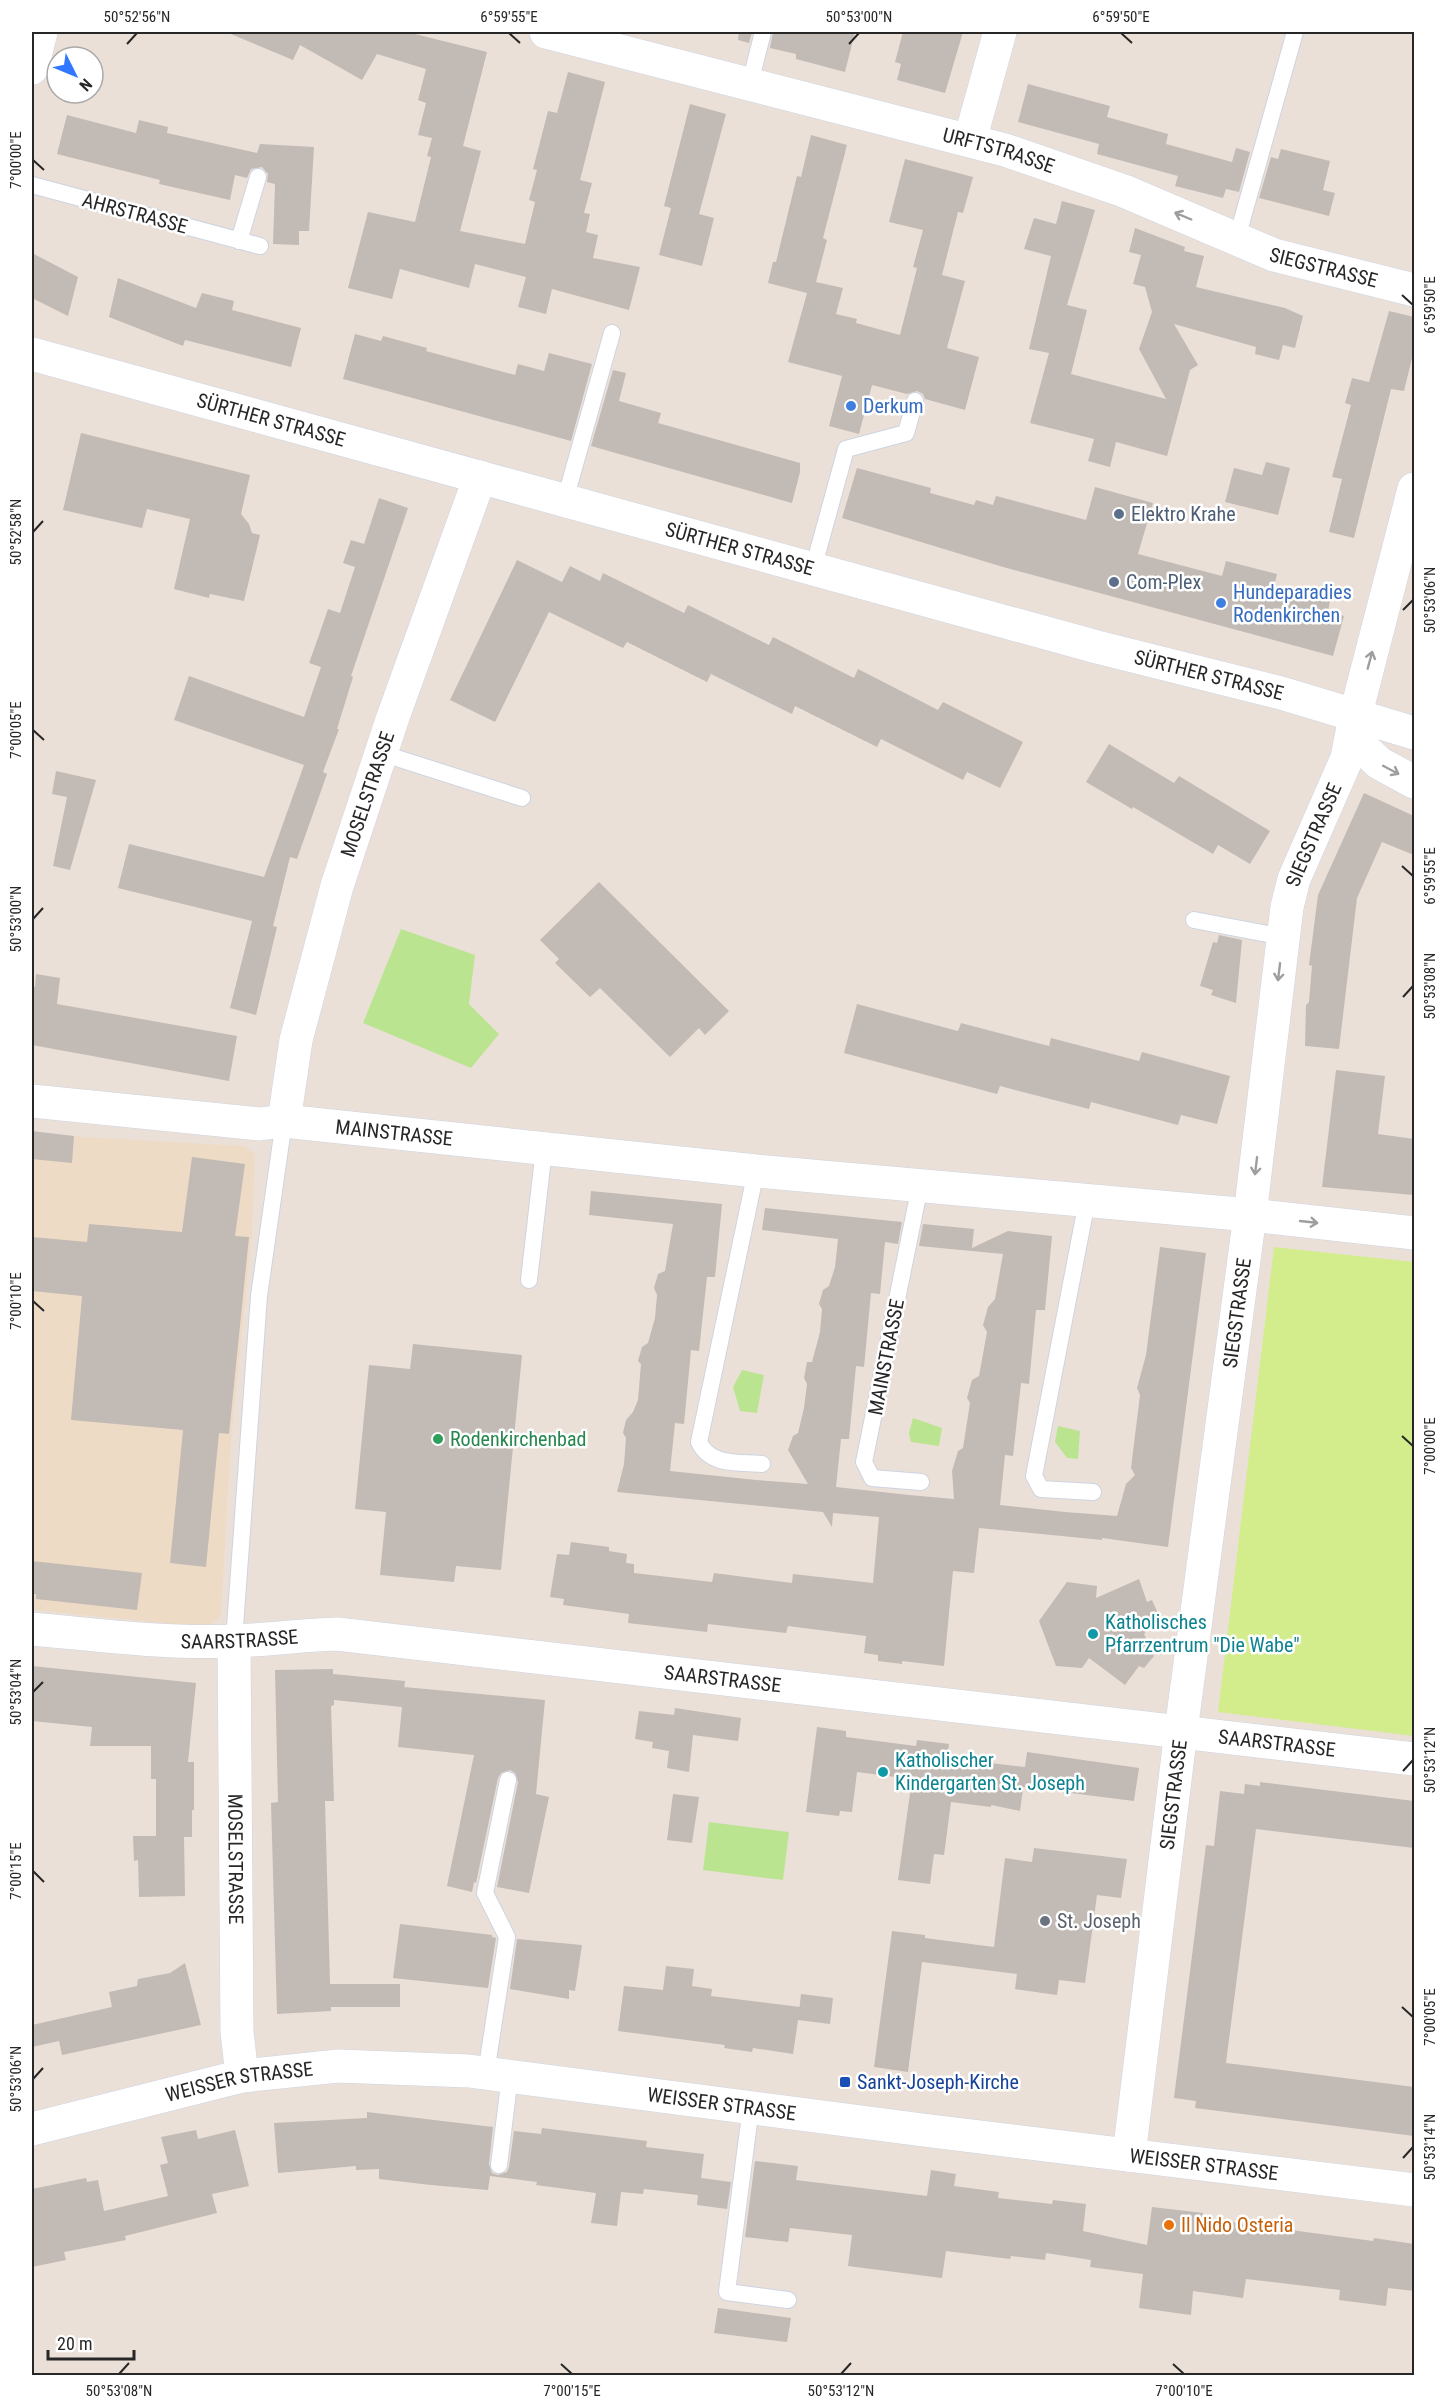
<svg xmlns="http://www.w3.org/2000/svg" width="1446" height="2407" viewBox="0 0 1446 2407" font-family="'Roboto Condensed',sans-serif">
	<rect width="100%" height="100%" fill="#ebe0d8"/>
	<!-- education -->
	<path fill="#eedbc6" d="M32,1134L245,1146L255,1155L252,1234L231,1440L221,1614L214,1623L202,1627L32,1610Z"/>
	<!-- green -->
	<path fill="#bbe491" d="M401,929L475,955L469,1004L499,1034L471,1068L363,1023Z
		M742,1370L764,1375L757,1413L740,1411L733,1387Z
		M913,1418L942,1428L939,1446L911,1442L909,1433Z
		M1058,1426L1080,1431L1078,1459L1067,1458L1055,1442Z
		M709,1822L789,1832L783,1880L703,1870Z"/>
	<!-- pitch -->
	<path fill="#d3ec8c" d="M1274,1247L1414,1262V1736L1218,1712Z"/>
	<!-- building -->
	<path fill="#c2bab5" d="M226,32H407L487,52L463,146L481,151L460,231L525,244L535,202L529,200L537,170L533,169L548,111L557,113L568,72L605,82L580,180L592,183L584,213L590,214L586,232L598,235L593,258L640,267L629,310L552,289L546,314L518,307L526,277L475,264L469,288L400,269L392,299L348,288L368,212L415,222L431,157L427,156L432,138L418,135L426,103L418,100L426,69L377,54L362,80L300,45L293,60Z
		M739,32H752L749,43L738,40Z
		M773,32H855L845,72L796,59V54L770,48Z
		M903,32H963L945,93L897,80L901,64L895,62Z
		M1028,84L1110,106L1107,117L1168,134L1166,144L1232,162L1236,148L1250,152L1239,192L1226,189L1223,198L1175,186L1178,176L1097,154L1099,144L1018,122Z
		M690,104L726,114L699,214L714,218L702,266L659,255L671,208L664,206Z
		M67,115L136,133L139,120L168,127L167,133L257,153L260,144L314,147L309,231H299V245L273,244L275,184L267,182L268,174L262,167L251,169L247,178L235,175L230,200L159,184L160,180L57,154Z
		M811,135L847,145L823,238L827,240L816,282L843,288L836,314L857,319L856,323L900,335L917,268L913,267L923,230L889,222L905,159L973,177L963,213L958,212L942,275L965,281L947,348L979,357L965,410L925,399L923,394L917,391L907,394L872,385L859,434L829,426L842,376L788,362L807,293L768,283L773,262H776L797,176L801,177Z
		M1281,149L1330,161L1323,190L1335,193L1329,216L1259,198L1271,157L1278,159Z
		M1062,201L1095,210L1067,305L1087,310L1071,374L1166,399L1139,349L1152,312L1145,287L1133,284L1141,255L1129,252L1135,228L1185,247L1184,251L1204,256L1196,287L1285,308L1303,316L1295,348L1283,345L1279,360L1255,354L1256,347L1174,324L1198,365L1190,370L1167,456L1116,442L1110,467L1088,461L1094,439L1030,423L1049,353L1029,349L1051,256L1024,249L1034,218L1056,224Z
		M32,253L78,277L68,316L32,298Z
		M118,278L196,308L202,293L234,301L232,310L301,328L291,367L185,340L183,346L109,317Z
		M1389,311L1414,317V350L1404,391L1391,389L1354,538L1329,532L1342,479L1332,477L1351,405L1345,403L1352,378L1369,382Z
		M355,334L381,341L383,336L427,348L426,351L515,375L518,364L544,371L549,353L592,364L571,441L343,379Z
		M613,370L626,373L619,401L661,413L658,423L800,463V472L792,503L591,446Z
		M81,433L250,475L241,514L249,524L252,533L260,535L244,601L210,594L209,598L174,589L190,519L147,509L142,528L63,510Z
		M1266,462L1290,468L1278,515L1225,502L1234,468L1262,475Z
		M857,468L931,488L930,493L974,505L976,500L993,505L996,496L1086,520L1095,487L1153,503L1138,554L1222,576L1226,561L1277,574L1274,586L1330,601L1328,611L1344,616L1333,656L1003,567L842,518Z
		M379,498L408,508L351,676L353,677L337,729H339L323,772L327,774L297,859L290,857L273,926L277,927L256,1015L230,1008L252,921L118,888L129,844L264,877L304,765L174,720L189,676L304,717L321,667L309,663L319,635L328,609L340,613L355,567L343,563L351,540L364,544Z
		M517,560L562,582L570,566L600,581L603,573L684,613L688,605L769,645L773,637L854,678L858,669L938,710L943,702L1023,742L1000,788L967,772L963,780L881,739L877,747L795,706L792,714L711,674L707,682L627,642L623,648L549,612L495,722L450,700Z
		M1109,744L1174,783L1179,776L1270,831L1250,864L1218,845L1213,854L1133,807L1132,809L1086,782Z
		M56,771L96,780L70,870L53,866L67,797L52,794Z
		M1364,793L1414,816V855L1382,842L1357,898L1339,1049L1305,1046L1306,1005L1309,1002L1312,966L1309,965L1318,895Z
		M599,882L729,1011L705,1035L699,1028L670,1057L600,988L590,997L555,963L559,959L540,940Z
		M1219,935L1242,940L1236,1003L1211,995L1213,990L1200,986L1213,942L1217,943Z
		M36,974L60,978L57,1004L237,1036L229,1081L32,1045V987H35Z
		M857,1004L958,1031L961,1023L1049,1046L1051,1038L1139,1061L1142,1052L1230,1076L1217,1124L1181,1115L1178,1125L1091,1102L1089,1109L1000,1086L997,1094L844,1053Z
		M1336,1070L1385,1076L1378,1134L1414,1139V1195L1322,1187Z
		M32,1131L74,1136L72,1163L32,1159Z
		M192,1157L245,1164L235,1236L249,1237L229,1434L219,1433L206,1567L170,1563L183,1430L71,1420L82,1296L32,1291V1237L87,1242L89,1224L182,1232Z
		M591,1191L722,1204L715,1277H707L699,1351L691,1350L684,1424L675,1423L670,1471L756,1480L808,1484L788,1450L793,1436L798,1433L804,1408L807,1384L804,1378L807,1362H812L820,1332L822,1309L819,1304L823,1290L829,1286L835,1267L838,1239L762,1230L765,1208L902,1222L898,1244L885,1242L880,1294L871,1293L864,1367L856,1366L849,1439H841L836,1487L909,1495L954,1499L952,1471L958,1451L963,1448L970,1403L967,1398L972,1380L979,1376L987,1332L983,1325L988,1307L995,1299L1003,1254L919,1246L923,1224L974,1229L972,1248L1008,1231L1052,1236L1045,1310H1036L1029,1384L1021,1383L1013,1456L1005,1455L1000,1505L1065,1512L1117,1516L1126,1484L1135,1475L1131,1468L1140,1395L1137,1388L1146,1355L1160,1247L1206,1253L1168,1547L1102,1538V1540L979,1528L974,1573L953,1571L944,1666L902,1661V1664L878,1661V1655L864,1653L866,1636L788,1626L786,1633L708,1624L707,1632L628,1623L629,1614L563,1605L564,1599L550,1597L557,1554L569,1555L571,1542L609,1547V1551L627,1554L626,1563L634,1564V1573L712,1582L714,1573L792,1583L793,1574L873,1583L879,1517L833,1513L832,1527L823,1512L617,1492L624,1464L626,1438L623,1433L626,1420L633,1412L638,1400L641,1364L638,1361L642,1347L648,1343L655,1318L657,1295L654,1288L658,1274L665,1271L673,1224L589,1215Z
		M413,1344L522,1355L501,1570L456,1566L454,1582L380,1575L386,1512L355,1509L369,1365L410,1369Z
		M32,1561L142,1573L137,1610L36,1599V1594H32Z
		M1139,1579L1147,1602L1152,1600L1159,1616L1144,1634L1154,1656L1144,1668L1139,1666L1125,1685L1089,1658L1082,1668L1056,1666L1039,1621L1067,1582L1097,1586L1096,1598Z
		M32,1666L196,1683L188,1762H194V1810H192V1837H184L185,1896L139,1897L138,1860L134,1861L133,1836H156V1779H151V1746H90L92,1727L32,1721Z
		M333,1669V1674L405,1681L402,1707L334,1700V1705L331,1706L334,1801H325L330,1984H400V2007H331V2011L277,2014L271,1803L278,1802L275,1670Z
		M404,1687L545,1700L536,1794L549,1797L529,1893L497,1887L518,1782L515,1773L510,1770L501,1773L498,1778L476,1883L474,1882L472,1892L447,1886L474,1755L398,1747Z
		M675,1708L741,1718L738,1741L693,1735L689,1772L667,1768L669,1751L652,1748L653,1742L635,1739L639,1711L674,1715Z
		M817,1727L846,1731V1737L916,1746L917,1740L949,1744L947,1758L1025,1767L1027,1752L1139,1768L1134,1801L1023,1787L1024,1781L1020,1811L991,1805V1807L951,1802L944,1855L934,1854L930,1884L898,1880L912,1779L857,1772L852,1812L840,1811L839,1816L806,1812Z
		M1260,1782L1414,1801V1848L1256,1829L1226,2063L1414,2087V2136L1195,2108L1196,2101L1174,2098L1206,1845L1214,1846L1220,1791L1244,1794L1245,1784L1260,1786Z
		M673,1794L699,1797L692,1843L667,1840Z
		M1034,1848L1127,1859L1121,1898L1097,1895L1085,1983L1059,1980L1057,1995L1015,1989L1017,1974L922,1962L908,2072L874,2067L892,1931L925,1935V1938L994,1947L1005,1858L1032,1862Z
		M400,1924L492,1935V1937L496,1938L488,1988L393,1978Z
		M517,1939L582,1945L575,1991L569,1990V1999L510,1989Z
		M185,1963L201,2025L62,2055L59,2041L32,2047V2025L112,2007L109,1992L137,1986L138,1979L170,1973Z
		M666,1966L694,1969L692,1986L712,1989L711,1996L800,2007L793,2054L753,2048L752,2052L724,2048L725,2045L618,2031L624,1986L663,1990Z
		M801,1994L833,1998L830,2024L798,2020Z
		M367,2112L493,2127L489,2164L492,2173L498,2175L507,2172L509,2167L514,2131L541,2134L542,2128L647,2141L646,2147L704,2154L701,2178L731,2182L727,2209L697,2205L698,2195L644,2189L643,2194L621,2192L617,2226L591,2223L596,2193L536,2185L537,2182L490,2176L488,2190L431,2185L379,2179V2169L356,2170V2166L278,2173L274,2123L367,2118Z
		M196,2130L198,2139L235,2130L249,2186L212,2194L217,2213L125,2236L126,2240L64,2252L66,2260L32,2267V2189L86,2178L87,2182L98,2180L104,2211L168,2196L160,2165L168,2163L161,2137Z
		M755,2161L798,2166L796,2180L927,2196L931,2170L956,2174L954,2186L999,2192L998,2198L1052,2204L1053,2200L1086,2204L1083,2231L1147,2245L1152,2207L1203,2213L1202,2218L1373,2241L1374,2238L1414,2244V2291L1388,2288L1386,2306L1339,2300L1340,2290L1246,2279L1243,2298L1193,2291L1191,2315L1139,2308L1143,2274L1090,2267L1091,2260L1046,2253L1045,2260L1011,2256L1010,2259L946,2251L942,2278L848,2266L852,2235L790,2228L788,2242L745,2237Z
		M718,2308L791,2318L787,2342L714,2333Z"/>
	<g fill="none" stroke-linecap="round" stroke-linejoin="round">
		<!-- lane casing -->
		<g stroke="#cdd4e1" stroke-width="18">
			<path id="lane" d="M750,83L763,32
				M32,185L260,246
				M1237,238L1295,32
				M239,241L258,177
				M565,500L612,333
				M813,569L846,449L906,433L915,401
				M381,753L522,798
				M1194,920L1283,937
				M756,1171L699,1442C710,1466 738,1462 762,1464
				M920,1186L864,1462L872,1478L921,1482
				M1087,1201L1034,1476L1041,1489L1093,1492
				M529,1280L544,1149
				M234,1641L259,1296L284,1121
				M486,2073L507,1937L485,1893L508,1780
				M751,2107L727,2292L788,2300
				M499,2165L510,2076"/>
		</g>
		<!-- street casing -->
		<g stroke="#cdd4e1" stroke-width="34">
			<g id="street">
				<path id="s1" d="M546,32L1005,150L1124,191L1274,255L1414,290"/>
				<path d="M32,68L41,32"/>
				<path d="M970,140L1000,32"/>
				<path d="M1355,717L1361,746L1379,763L1414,782"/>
				<path id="s2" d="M32,1101L260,1124L284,1121L756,1171L1250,1215L1414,1233"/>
				<path id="s3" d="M284,1121L296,1040L337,886L393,717L480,477"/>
				<path id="s4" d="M32,1629C98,1635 166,1644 232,1641C268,1640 302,1635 337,1634L1414,1759"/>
				<path id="s5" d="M234,1641L237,2032L242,2076"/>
				<path id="s6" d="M1129,2155L1181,1731L1250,1215L1287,907L1294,879L1347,758L1355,717L1414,489"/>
			</g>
		</g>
		<!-- secondary casing -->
		<g stroke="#cdd4e1" stroke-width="34">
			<g id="secondary">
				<path id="s7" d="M32,354L1097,647L1281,693L1414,733"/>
				<path id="s8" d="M32,2129L242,2076L338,2066L469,2071L923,2130L1414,2190"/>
			</g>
		</g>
		<!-- lane -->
		<use href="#lane" stroke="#fff" stroke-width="16"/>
		<!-- street -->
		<use href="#street" stroke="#fff" stroke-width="33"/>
		<!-- secondary -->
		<use href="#secondary" stroke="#fff" stroke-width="33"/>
	</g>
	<!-- one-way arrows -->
	<defs><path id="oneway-shaft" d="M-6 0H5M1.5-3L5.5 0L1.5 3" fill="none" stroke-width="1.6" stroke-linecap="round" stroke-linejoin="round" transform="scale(1.5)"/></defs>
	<g stroke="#9e9e9e">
		<use href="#oneway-shaft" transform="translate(1183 216) rotate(-157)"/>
		<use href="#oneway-shaft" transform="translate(1370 660) rotate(-75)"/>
		<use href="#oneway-shaft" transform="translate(1391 770) rotate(28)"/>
		<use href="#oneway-shaft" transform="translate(1279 972) rotate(97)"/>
		<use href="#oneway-shaft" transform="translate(1256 1166) rotate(97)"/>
		<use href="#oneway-shaft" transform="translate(1309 1222) rotate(6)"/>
	</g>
	<!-- ticks -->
	<path fill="none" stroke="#272727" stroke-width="2" d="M509,33L520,43M1121,33L1132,43M127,44L137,33M849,44L859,33M33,160L44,170M1402,295L1413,305M33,532L43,521M1403,610L1413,600M33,730L44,740M1402,866L1413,876M33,919L43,908M1403,997L1413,986M33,1301L44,1311M1402,1436L1413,1446M33,1692L43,1682M1403,1771L1413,1760M33,1871L44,1882M1402,2007L1413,2017M33,2079L43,2068M1403,2158L1413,2147M561,2364L572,2374M1173,2364L1184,2374M119,2374L129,2363M841,2374L851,2363"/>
	<!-- markers -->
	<g fill="#3f7fe0" stroke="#fff" stroke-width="2">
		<circle cx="851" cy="406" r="6"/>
		<circle cx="1221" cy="603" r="6"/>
	</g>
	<g fill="#5c6f8a" stroke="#fff" stroke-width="2">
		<circle cx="1119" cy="514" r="6"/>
		<circle cx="1114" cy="582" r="6"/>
	</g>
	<circle fill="#2e9e5b" stroke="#fff" stroke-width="2" cx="438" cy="1439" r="6"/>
	<g fill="#0f9aa8" stroke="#fff" stroke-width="2">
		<circle cx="1093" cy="1634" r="6"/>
		<circle cx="883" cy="1772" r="6"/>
	</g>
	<circle fill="#6b7280" stroke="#fff" stroke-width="2" cx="1045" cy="1921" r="6"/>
	<rect fill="#1a4fb4" stroke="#fff" stroke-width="2" x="839" y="2076" width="12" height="12" rx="3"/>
	<circle fill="#e8710a" stroke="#fff" stroke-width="2" cx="1169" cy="2225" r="6"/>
	<g text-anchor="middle" stroke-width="5" stroke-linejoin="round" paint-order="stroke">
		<!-- street labels -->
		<g font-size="20" fill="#272727" stroke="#fff">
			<text dy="7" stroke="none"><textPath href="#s1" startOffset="468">URFTSTRASSE</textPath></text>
			<text transform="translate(135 213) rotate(15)" y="7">AHRSTRASSE</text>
			<text dy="7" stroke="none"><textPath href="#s1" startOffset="814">SIEGSTRASSE</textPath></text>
			<text dy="7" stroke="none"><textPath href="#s7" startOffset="248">SÜRTHER STRASSE</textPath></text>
			<text dy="7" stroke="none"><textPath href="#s7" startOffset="734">SÜRTHER STRASSE</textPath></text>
			<text dy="7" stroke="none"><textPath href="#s7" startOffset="1220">SÜRTHER STRASSE</textPath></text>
			<text dy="7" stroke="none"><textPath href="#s3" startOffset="338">MOSELSTRASSE</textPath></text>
			<text dy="7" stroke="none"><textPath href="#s6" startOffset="1335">SIEGSTRASSE</textPath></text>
			<text dy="7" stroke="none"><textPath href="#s2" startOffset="364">MAINSTRASSE</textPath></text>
			<text dy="7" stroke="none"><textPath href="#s6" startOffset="849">SIEGSTRASSE</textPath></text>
			<text transform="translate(886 1357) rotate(-79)" y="7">MAINSTRASSE</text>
			<text dy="7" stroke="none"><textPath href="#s4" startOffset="208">SAARSTRASSE</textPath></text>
			<text dy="7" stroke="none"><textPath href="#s4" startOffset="694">SAARSTRASSE</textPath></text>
			<text dy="7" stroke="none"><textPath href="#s4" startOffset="1252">SAARSTRASSE</textPath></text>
			<text dy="7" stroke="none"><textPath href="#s6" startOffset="363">SIEGSTRASSE</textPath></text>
			<text dy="7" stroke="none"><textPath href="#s5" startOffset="218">MOSELSTRASSE</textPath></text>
			<text dy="7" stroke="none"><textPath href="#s8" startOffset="213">WEISSER STRASSE</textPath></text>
			<text dy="7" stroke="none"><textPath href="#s8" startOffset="699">WEISSER STRASSE</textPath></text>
			<text dy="7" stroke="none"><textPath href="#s8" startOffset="1185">WEISSER STRASSE</textPath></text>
		</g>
		<!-- shop labels -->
		<g font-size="20" fill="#366cbe" stroke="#fff" text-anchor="start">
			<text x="863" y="413">Derkum</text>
			<text x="1233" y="599">Hundeparadies<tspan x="1233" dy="23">Rodenkirchen</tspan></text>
		</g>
		<!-- service labels -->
		<g font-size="20" fill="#4e5e75" stroke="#fff" text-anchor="start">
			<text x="1131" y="521">Elektro Krahe</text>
			<text x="1126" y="589">Com-Plex</text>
		</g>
		<!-- leisure labels -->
		<g font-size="20" fill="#27864d" stroke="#fff" text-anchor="start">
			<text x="450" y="1446">Rodenkirchenbad</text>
		</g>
		<!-- culture labels -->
		<g font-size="20" fill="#0d838f" stroke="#fff" text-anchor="start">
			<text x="1105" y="1629">Katholisches<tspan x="1105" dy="23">Pfarrzentrum "Die Wabe"</tspan></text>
			<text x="895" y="1767">Katholischer<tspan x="895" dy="23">Kindergarten St. Joseph</tspan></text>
		</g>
		<!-- worship labels -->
		<g font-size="20" fill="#5b616d" stroke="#fff" text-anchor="start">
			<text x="1057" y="1928">St. Joseph</text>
		</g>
		<!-- transit labels -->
		<g font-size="20" fill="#164399" stroke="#fff" text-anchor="start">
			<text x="857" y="2089">Sankt-Joseph-Kirche</text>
		</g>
		<!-- food labels -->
		<g font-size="20" fill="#c56008" stroke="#fff" text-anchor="start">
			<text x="1181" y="2232">Il Nido Osteria</text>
		</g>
	</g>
	<!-- border -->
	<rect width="1446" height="2407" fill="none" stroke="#ffffff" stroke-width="66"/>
	<!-- north arrow -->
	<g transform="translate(75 75) rotate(133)"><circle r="28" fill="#ffffff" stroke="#a9a9a9" stroke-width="1.5"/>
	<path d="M0-4.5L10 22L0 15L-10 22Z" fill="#3177ff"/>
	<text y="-9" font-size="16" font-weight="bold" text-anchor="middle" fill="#272727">N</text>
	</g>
	<!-- scale -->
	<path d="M48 2350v9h86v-9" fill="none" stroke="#272727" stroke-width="3"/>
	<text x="57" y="2350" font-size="18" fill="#272727" stroke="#ffffff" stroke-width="4.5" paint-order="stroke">20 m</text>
	<rect x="33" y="33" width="1380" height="2341" fill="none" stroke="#272727" stroke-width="2"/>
	<g font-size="15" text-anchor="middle" fill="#272727">
		<text x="137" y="22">50°52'56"N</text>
		<text x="509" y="22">6°59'55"E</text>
		<text x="859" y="22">50°53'00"N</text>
		<text x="1121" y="22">6°59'50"E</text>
		<text transform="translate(16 160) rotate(-90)" y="5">7°00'00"E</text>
		<text transform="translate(1430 305) rotate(-90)" y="5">6°59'50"E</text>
		<text transform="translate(16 532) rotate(-90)" y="5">50°52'58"N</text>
		<text transform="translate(1430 600) rotate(-90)" y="5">50°53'06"N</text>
		<text transform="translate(16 730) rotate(-90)" y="5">7°00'05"E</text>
		<text transform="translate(1430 876) rotate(-90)" y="5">6°59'55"E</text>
		<text transform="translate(16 919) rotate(-90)" y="5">50°53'00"N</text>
		<text transform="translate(1430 986) rotate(-90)" y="5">50°53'08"N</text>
		<text transform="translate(16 1301) rotate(-90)" y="5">7°00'10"E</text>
		<text transform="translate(1430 1446) rotate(-90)" y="5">7°00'00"E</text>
		<text transform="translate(16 1692) rotate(-90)" y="5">50°53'04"N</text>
		<text transform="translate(1430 1760) rotate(-90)" y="5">50°53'12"N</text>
		<text transform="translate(16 1871) rotate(-90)" y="5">7°00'15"E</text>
		<text transform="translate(1430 2017) rotate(-90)" y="5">7°00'05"E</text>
		<text transform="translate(16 2079) rotate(-90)" y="5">50°53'06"N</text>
		<text transform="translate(1430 2147) rotate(-90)" y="5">50°53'14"N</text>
		<text x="119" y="2396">50°53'08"N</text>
		<text x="572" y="2396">7°00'15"E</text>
		<text x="841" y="2396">50°53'12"N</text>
		<text x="1184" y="2396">7°00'10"E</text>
	</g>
</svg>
